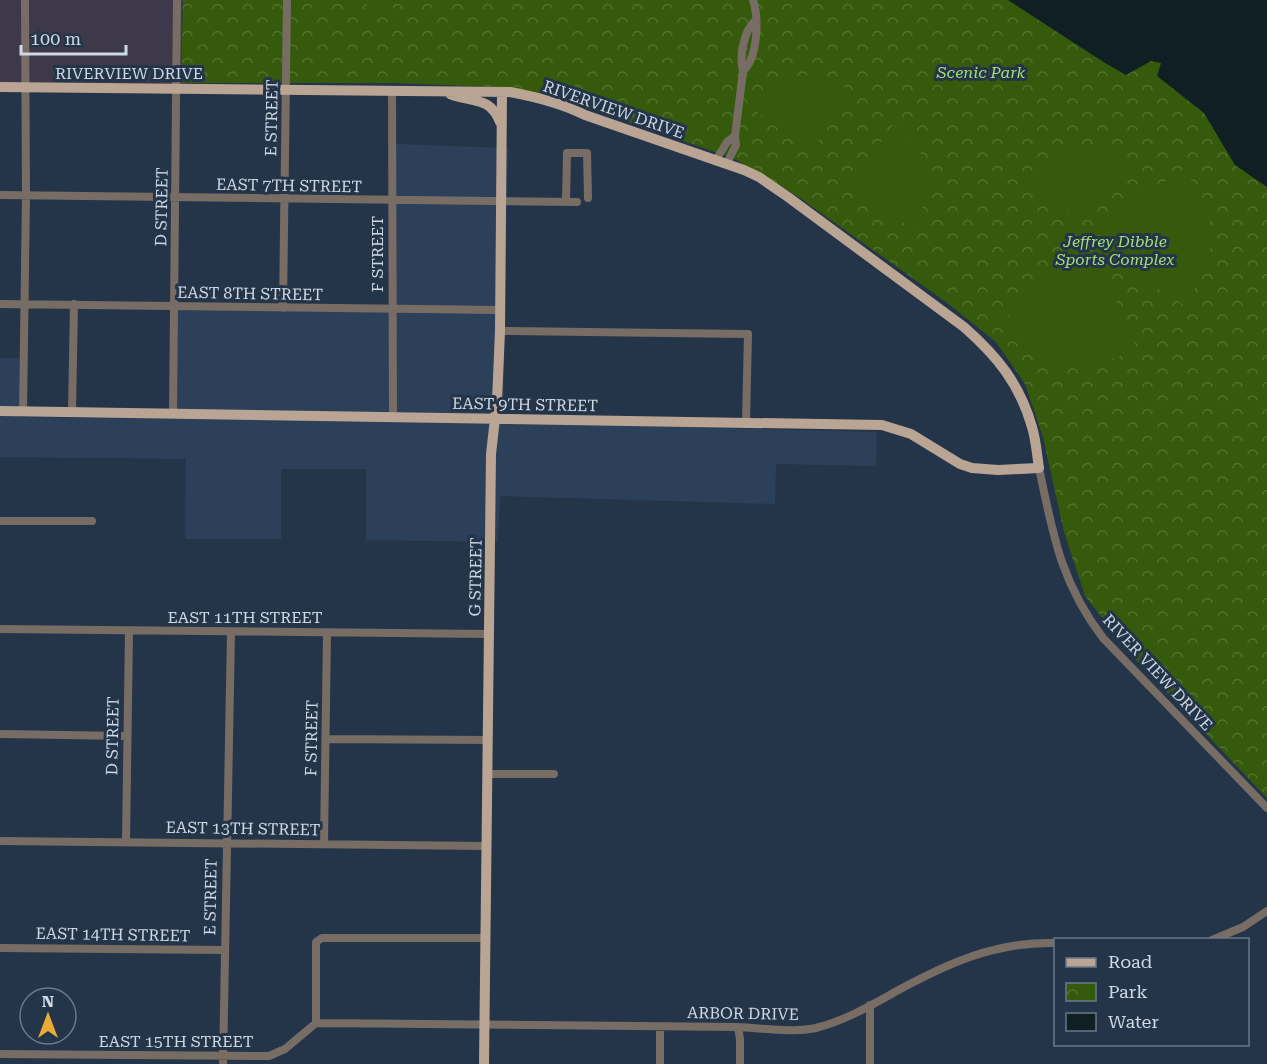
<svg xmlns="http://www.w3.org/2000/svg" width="1267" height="1064" viewBox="0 0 1267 1064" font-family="'Roboto Serif',serif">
	<defs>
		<pattern id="park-crowns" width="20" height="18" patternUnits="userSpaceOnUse" patternTransform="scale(1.5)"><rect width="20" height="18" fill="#355a0c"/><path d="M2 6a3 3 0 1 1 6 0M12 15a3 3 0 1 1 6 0" fill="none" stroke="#51712f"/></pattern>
	</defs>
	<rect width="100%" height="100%" fill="#253549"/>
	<!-- commercial -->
	<path fill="#3d394a" d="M0,0H183L181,83L0,82Z"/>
	<!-- built -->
	<path fill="#2c4059" d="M395,144L508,148L503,422L877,432L876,466L776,464L775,504L500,496L498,542L366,540V469H281V539H185L186,459L0,457V358H19V417L176,419L178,303L395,307Z"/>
	<!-- park -->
	<path fill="url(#park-crowns)" d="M183,0H1078L1267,135V798L1132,656L1085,596L1064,532L1043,437L1025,384L996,342L946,302L800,198L733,158L560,99L497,87L395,83H181Z"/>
	<!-- pitch -->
	<path fill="#355a0c" d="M367,0H379L378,15H366Z
		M381,0H393V15H381Z
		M813,75C830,78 840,83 853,94L814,147H803L750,107C770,85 782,76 813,75Z
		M893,125C933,154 941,188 910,227L856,189L855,178Z
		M1075,146C1098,146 1114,152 1131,167L1089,220H1079L1027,176C1042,160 1054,152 1075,146Z
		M1183,169C1222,218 1220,255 1184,305L1122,266L1100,244L1099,232L1123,208Z
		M1077,253L1088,255L1109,284L1137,348C1107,366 1065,373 1033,355C1021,348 1011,335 1001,326L1048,274Z"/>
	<!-- water -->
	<path fill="#0f1f24" d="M1008,0H1267V187L1235,165L1204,113L1157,76L1161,63L1151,61L1126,75L1105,63Z"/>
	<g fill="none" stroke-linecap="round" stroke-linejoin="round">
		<!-- minor -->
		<path stroke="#786d65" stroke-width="8" d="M743,71C758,58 759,18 753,0
			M392,91L393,418
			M716,160L727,142L735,136
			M727,163L736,145L735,136L743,71C739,58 744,31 754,22
			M0,195L577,202
			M566,202L567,153H587L588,198
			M0,304L500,310
			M283,308L287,0
			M500,331L748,334L746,422
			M23,412L26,196L25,0
			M72,412L74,304
			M173,414L177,0
			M1039,468C1053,535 1061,583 1103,638L1267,808
			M0,521H92
			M0,629L489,634
			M0,734L127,736
			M326,739L488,740
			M487,774H554
			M0,841L486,846
			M126,842L129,631
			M324,844L327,633
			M1212,940L1243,927L1267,911
			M0,948L225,950
			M316,1023V942L322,938H485
			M738,1027L740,1039V1064
			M0,1054L269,1056L285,1049L316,1023L738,1027C763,1028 791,1033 816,1028C844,1021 870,1006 895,992C946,964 996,941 1056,943
			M223,1064L231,632
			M660,1064V1027
			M870,1064V1005"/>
		<!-- major -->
		<path stroke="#baa594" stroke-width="10" d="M0,87L510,92C537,97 561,103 585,115L744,170L759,177L788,197L964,327C997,356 1020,384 1032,427C1036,440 1037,455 1039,468L998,470L972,468L960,464L911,434L882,425L0,411
			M450,94C473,103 490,96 500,122
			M484,1064L491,454L497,401L500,331L502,92"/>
	</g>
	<g text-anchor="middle" stroke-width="6" stroke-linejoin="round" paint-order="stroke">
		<!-- park labels -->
		<g font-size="16" font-style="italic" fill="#a5df76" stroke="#253549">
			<text x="981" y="78">Scenic Park</text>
			<text x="1115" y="247">Jeffrey Dibble<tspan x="1115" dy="18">Sports Complex</tspan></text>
		</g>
		<!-- street labels -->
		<g font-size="16" fill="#cfd9e6" stroke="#253549">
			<text x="129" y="79">RIVERVIEW DRIVE</text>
			<text transform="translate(614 109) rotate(19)" y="6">RIVERVIEW DRIVE</text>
			<text transform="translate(271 118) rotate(-89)" y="6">E STREET</text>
			<text transform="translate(289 185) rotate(1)" y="6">EAST 7TH STREET</text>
			<text transform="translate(161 207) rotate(-89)" y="6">D STREET</text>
			<text transform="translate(377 254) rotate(-90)" y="6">F STREET</text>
			<text transform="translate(250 293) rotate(1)" y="6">EAST 8TH STREET</text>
			<text transform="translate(525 404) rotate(1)" y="6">EAST 9TH STREET</text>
			<text transform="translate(475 577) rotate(-89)" y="6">G STREET</text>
			<text x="245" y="623">EAST 11TH STREET</text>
			<text transform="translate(1158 672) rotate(47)" y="6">RIVER VIEW DRIVE</text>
			<text transform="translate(112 736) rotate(-89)" y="6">D STREET</text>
			<text transform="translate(311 738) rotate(-89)" y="6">F STREET</text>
			<text transform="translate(243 828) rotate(1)" y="6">EAST 13TH STREET</text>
			<text transform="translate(210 897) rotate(-89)" y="6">E STREET</text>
			<text transform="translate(113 934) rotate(1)" y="6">EAST 14TH STREET</text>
			<text transform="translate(743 1013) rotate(1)" y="6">ARBOR DRIVE</text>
			<text x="176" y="1047">EAST 15TH STREET</text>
		</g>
	</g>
	<!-- legend -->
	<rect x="1054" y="938" width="195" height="108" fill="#253549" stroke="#697788" stroke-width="1.5"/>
	<rect x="1066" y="958" width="30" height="9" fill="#baa594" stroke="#697788" stroke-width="1.5"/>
	<text x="1108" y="968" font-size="18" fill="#cfd9e6">Road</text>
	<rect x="1066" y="983" width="30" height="18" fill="url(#park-crowns)" stroke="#697788" stroke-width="1.5"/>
	<text x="1108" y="998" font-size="18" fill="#cfd9e6">Park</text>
	<rect x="1066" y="1013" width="30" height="18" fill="#0f1f24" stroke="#697788" stroke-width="1.5"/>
	<text x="1108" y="1028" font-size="18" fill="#cfd9e6">Water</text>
	<!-- north arrow -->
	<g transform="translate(48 1016)"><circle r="28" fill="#253549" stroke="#697788" stroke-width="1.5"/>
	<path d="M0-4.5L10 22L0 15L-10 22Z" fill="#eaaa38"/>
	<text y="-9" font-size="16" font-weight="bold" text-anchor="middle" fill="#cfd9e6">N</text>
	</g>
	<!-- scale -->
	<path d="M21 45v9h105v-9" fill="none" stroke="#cfd9e6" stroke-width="3"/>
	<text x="30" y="45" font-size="18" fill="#cfd9e6" stroke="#253549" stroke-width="4.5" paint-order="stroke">100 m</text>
</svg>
